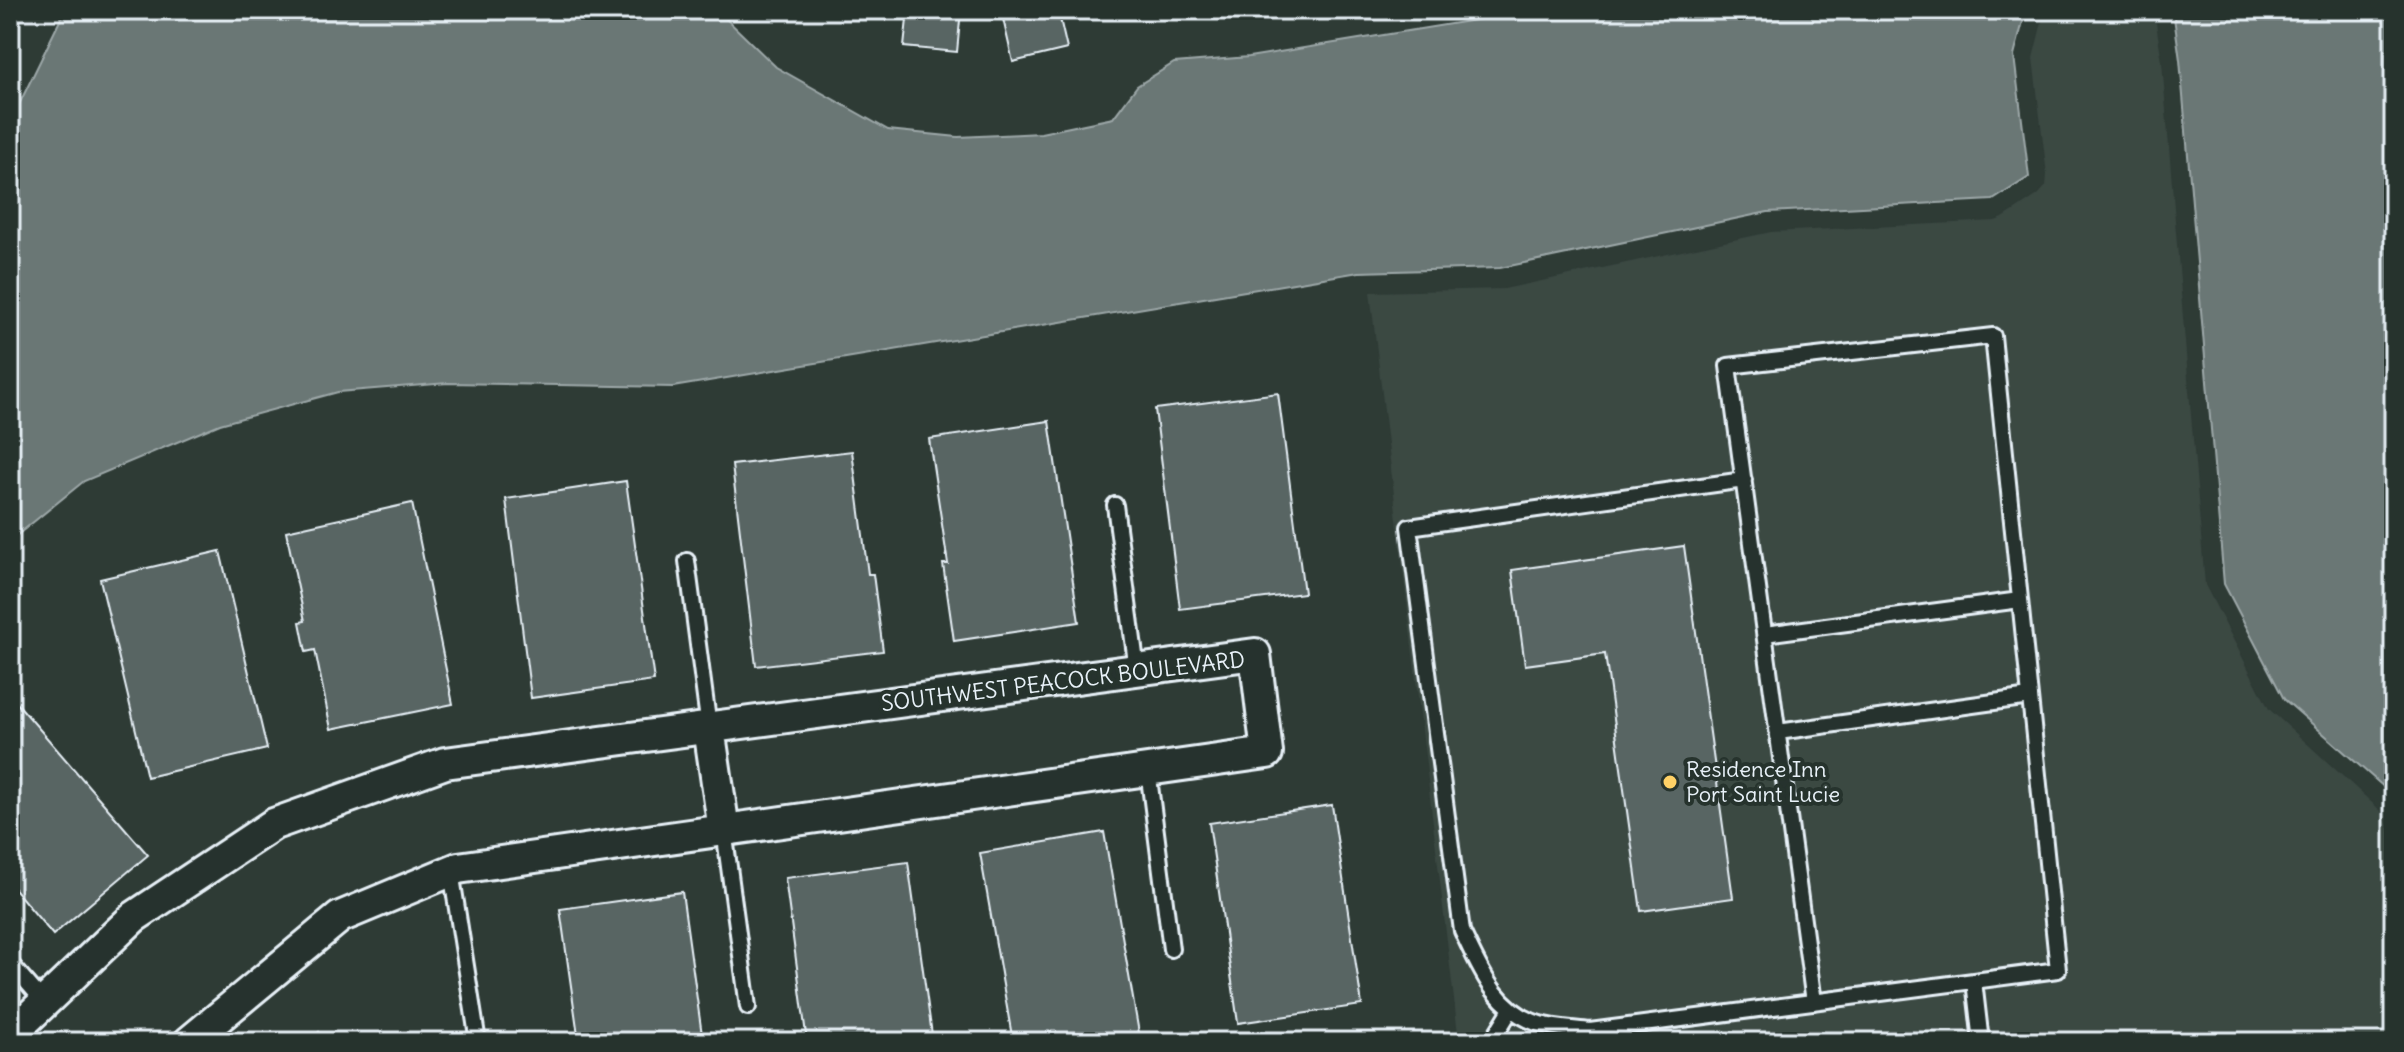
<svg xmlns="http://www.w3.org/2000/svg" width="2404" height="1052" viewBox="0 0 2404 1052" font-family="Delius,sans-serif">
	<rect width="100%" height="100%" fill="#2e3b35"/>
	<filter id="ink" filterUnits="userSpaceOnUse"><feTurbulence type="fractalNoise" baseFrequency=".0125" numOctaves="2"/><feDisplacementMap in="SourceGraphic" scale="16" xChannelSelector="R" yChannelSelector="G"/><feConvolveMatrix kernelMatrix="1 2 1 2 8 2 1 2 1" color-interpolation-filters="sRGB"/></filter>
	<g filter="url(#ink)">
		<!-- built -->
		<path fill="#3b4843" d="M2045,10H2139L2156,23L2162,62L2205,585L2269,709L2381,811L2394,840V1042H1459L1370,292L1504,289L1771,232L1995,221L2003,218L2038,195L2046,186L2047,175L2033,58Z"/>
		<!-- water -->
		<path fill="#6b7775" stroke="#9da8a9" stroke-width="2" d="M65,10H717L776,67L888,130L958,137L1041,133L1113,118L1137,86L1174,63L1249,57L1536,10H2026L2014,56L2029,177L1993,200L1768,212L1500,268L1359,272L673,387L448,383L338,392L220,424L84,481L10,541V123Z
			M2173,10H2394V796L2284,699L2224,584L2180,60Z"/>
		<!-- building -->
		<path fill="#596563" stroke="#e8f1f8" stroke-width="2" d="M908,10H961L957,52L904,47Z
			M1001,10H1058L1067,49L1013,62Z
			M1278,393L1304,593L1180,609L1155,409Z
			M1049,421L1079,622L954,641L943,564H948L929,439Z
			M852,451L868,574H873L883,651L756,666L732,465Z
			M626,481L654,681L531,698L506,499Z
			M412,503L453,704L331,729L315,650L306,652L300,622L305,621L286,531Z
			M1684,546L1733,898L1641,911L1605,654L1525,665L1512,570Z
			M220,551L267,749L147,777L100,579Z
			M16,702L148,855L53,935L10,884V707Z
			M1332,805L1362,1005L1238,1023L1209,823Z
			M1104,832L1139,1033L1087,1042H1013L980,853Z
			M908,862L933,1042H807L785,878Z
			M682,892L703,1042H579L560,909Z
			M319,1032L327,1042H308Z"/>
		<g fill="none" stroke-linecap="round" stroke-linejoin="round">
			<!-- lane casing -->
			<g stroke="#e8f1f8" stroke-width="20">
				<path id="lane" d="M1744,480L1409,527L1462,931C1480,969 1496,1011 1540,1024C1555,1028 1574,1029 1590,1031L2058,970L1993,336L1728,366C1757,578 1785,790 1814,1002
					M1115,505L1137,670
					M687,561L709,728
					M1765,634L2020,600
					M1778,732L2030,697
					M1148,770L1171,949
					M724,830L748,1007
					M451,871L478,1042
					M10,963L44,1002
					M1974,981L1981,1042
					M1491,1042L1510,1011"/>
			</g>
			<!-- street casing -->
			<g stroke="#e8f1f8" stroke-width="36">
				<path id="street" d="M709,728L724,830
					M10,1035L134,917L274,824L445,763L1255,654L1267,753L458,868L340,917L189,1042"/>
			</g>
			<!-- lane -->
			<use href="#lane" stroke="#26332d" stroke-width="14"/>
			<!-- street -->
			<use href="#street" stroke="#26332d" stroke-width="30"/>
		</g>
	</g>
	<!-- markers -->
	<circle fill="#ffd166" stroke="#26332d" stroke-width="3" cx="1670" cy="782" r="8"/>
	<g text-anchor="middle" stroke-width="8" stroke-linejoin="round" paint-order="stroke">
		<!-- street labels -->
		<g font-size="22" fill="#e8f1f8" stroke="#26332d">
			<text transform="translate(1063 681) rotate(-7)" y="8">SOUTHWEST PEACOCK BOULEVARD</text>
		</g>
		<!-- poi labels -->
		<g font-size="22" fill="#e8f1f8" stroke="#26332d" text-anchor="start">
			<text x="1686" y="777">Residence Inn<tspan x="1686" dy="25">Port Saint Lucie</tspan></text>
		</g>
	</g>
	<!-- margin -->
	<rect width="2404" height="1052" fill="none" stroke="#26332d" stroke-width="40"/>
	<rect x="20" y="20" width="2364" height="1012" fill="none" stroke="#e8f1f8" stroke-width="3" filter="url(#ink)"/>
</svg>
